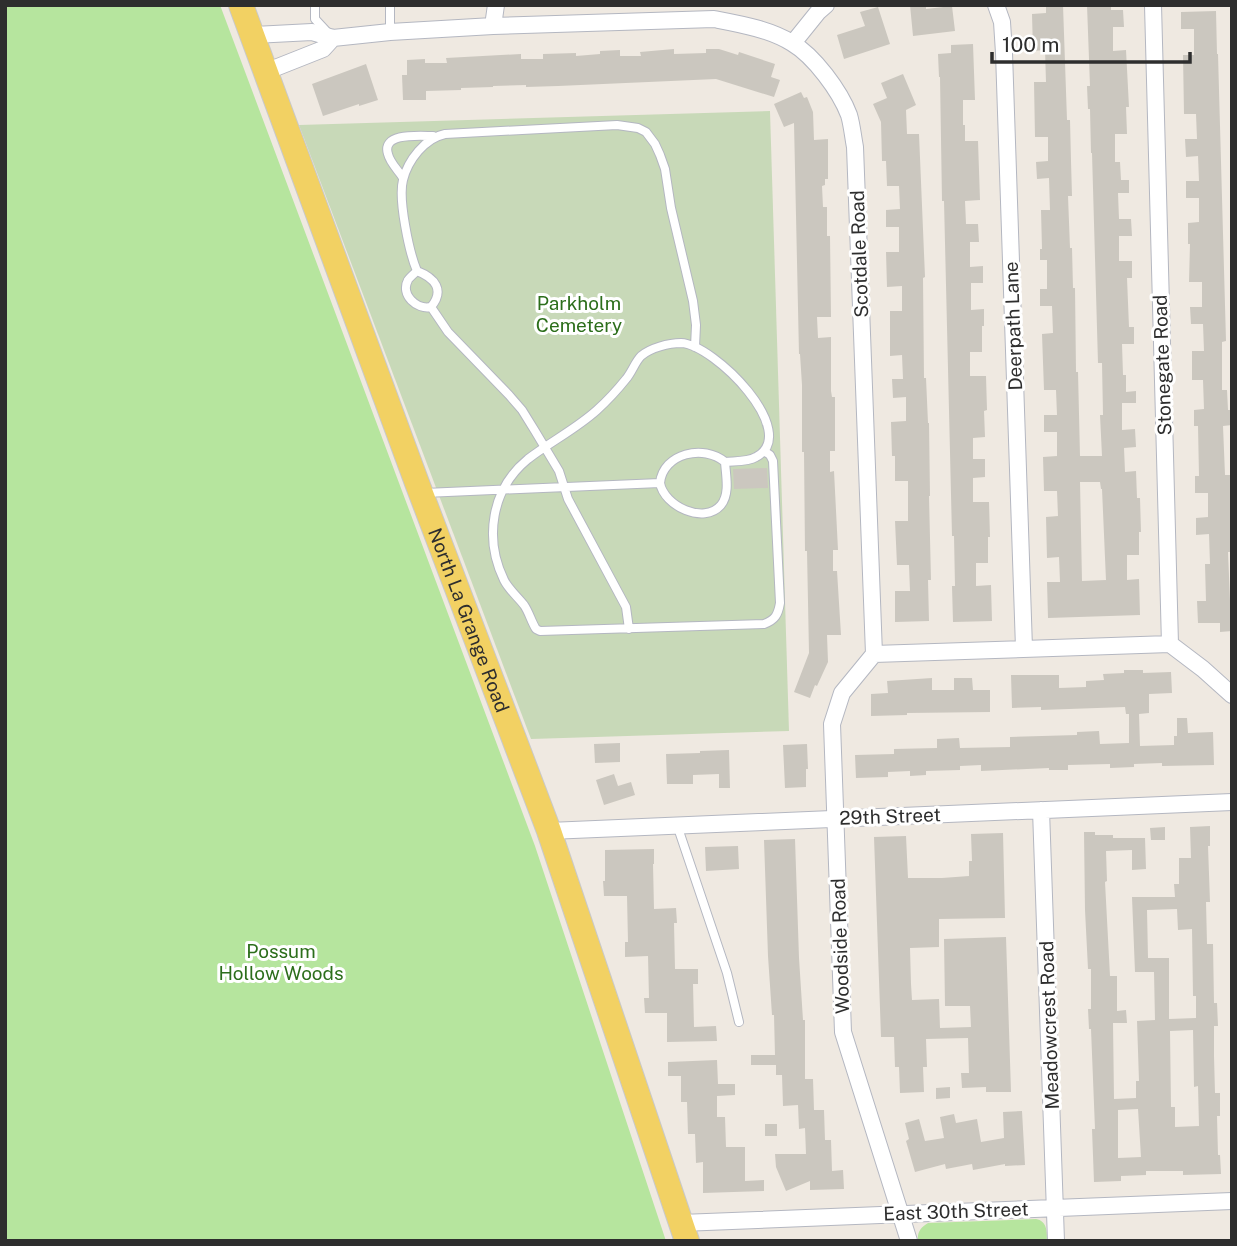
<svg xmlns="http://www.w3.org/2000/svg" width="1237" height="1246" viewBox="0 0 1237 1246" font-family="'Public Sans',sans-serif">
	<rect width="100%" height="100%" fill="#efe9e1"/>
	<!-- green -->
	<path fill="#b6e59e" d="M5,5H220L535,846L666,1241H5Z
		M1036,1219C1047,1221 1047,1231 1047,1241H918C917,1232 921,1227 928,1223Z"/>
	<!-- cemetery -->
	<path fill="#c8d9b8" d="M770,111L789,731L531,739L299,125Z"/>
	<!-- building -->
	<path fill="#cbc7bf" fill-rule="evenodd" d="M910,5H926V9L952,6L955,31L913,36Z
		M1046,5H1063L1067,120H1070L1071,161L1072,196H1068L1070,248H1072L1073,288H1075L1076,372H1078L1080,456H1102L1100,415H1103L1102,363H1098L1092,153H1091L1090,109H1088L1087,86H1090L1087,5H1111V10H1123L1124,27H1113V51L1126,50L1129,107H1126L1127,134H1115V162H1120L1121,180H1129V193H1118L1119,219H1131L1132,236H1119V261H1132V278H1127L1129,327H1134V344H1122L1123,375H1126V392L1136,391V403H1122V430L1135,429L1136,447L1124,448L1125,472L1136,471L1137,498H1140L1141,532H1139V555H1127V580L1139,579L1140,615L1048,618L1047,582H1060L1059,557L1047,558L1046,517L1058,516L1057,491H1044L1043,457L1057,456V432H1044V415H1057L1056,390H1044L1042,334L1053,333L1052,306H1040V289H1047V260H1040V249H1042L1041,210H1050L1049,178L1037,179L1036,162L1048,161V137H1035L1034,82H1046L1045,50L1033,51L1032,14L1046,13ZM1080,482H1100L1101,489H1102L1106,580L1082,581Z
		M878,7L890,44L844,59L837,35L865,26L860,12Z
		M1216,11L1217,54H1218L1226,341L1222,342V390H1227L1228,410H1232V425L1223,426L1225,475H1230L1232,552H1228L1230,600H1232V631L1220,632V623H1198L1197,601H1206L1205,564H1210L1209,534L1196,535V518L1208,517V493H1195V476H1199L1198,426H1194V410L1204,409L1203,380H1192V351H1204L1203,324H1191L1190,307H1202V282H1189L1190,244H1188V223L1199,222V198H1186V181H1199L1198,156L1186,157L1185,139H1197L1196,114H1184L1183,55H1194V29H1181V12Z
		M973,44L975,100H963V125H965V141H978L980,200L965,201L966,224H978L979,242H970V267L983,266V283H971V310L984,309V326H982V352H970V376H986L987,410L984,411L985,437L973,438V459H985V477L973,478V502H989L990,537H988V563H976V586L991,585L992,621L953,622L952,586H955L954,536H952L945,243L944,201H942L940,77H939L938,54L951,53V45Z
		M674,49V54L706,53V49H719L738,55L739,52L775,64L771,77L780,80L774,97L716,79L558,86L526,87V85L493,86V87L461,88V90L426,91V100H403L402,75H407V60L425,59V63H447L446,58L521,54V59H543V54L576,53V56L600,54V51L620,50V56H641L640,52Z
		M366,64L378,100L359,106V104L323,116L312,84Z
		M903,74L916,105L906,110L907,134H919L925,277L923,278L924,378H926L928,423H929L930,496H929L931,580H928L929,621L895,622V591H910L909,565H897L895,521H908V481H895V456H892L891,422L906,421V397L893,398L892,379H903L902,355L890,356V311H902V286L887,287L886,252H899V227H886V210L900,209L899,186H887L886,161H882L881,122L873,104L887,98L881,83Z
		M801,92L804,98L807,97L813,112L814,140L828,139V179H825V185L822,186L823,207H827V236H830L831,317H817L818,338L831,337V391L832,397H835V451H830V472L834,471L838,550H833V571H837L841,635H827L828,662L817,686L815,685L810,698L794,692L809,653L807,551H805L804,452H802V385L800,354H799L794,123L784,127L774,104Z
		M767,468L768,488L734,489L733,469Z
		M1124,670H1143V673L1171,672L1172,693L1149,694V713L1139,714L1140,746L1174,745V736H1177V718H1187L1188,733L1213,732L1214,765L1162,766V763L1134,764V767L1110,768V764L1068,765V770H1049V768L981,771V765L960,766V770L926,771V775L910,776V771L888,772V777L856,778L855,755L894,754V749L937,748V739L959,738L960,748L1010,747V737L1077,735V732L1099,731L1100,744L1129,743V714H1126L1125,707L1041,710V707L1012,708L1011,675H1059V688L1086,687V681L1104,680L1103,674L1124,673Z
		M932,678V690H954V678H972L973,690H990V712L907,713V715L871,716V694L888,693L887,681Z
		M620,743V762L595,763L594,744Z
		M807,744L808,769H806V787L785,788L783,745Z
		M729,750L730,788H719V774L693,775V784H667L666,754L700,753V751Z
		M614,774L618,786L631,782L635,795L604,805L596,780Z
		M1210,826V846H1208L1210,902H1206L1207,944H1213L1214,1003H1217L1218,1026H1214V1056L1215,1093H1220V1116H1217L1218,1155H1220L1221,1174L1183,1175V1171H1146V1175L1121,1176V1181L1094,1182L1092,1129H1095L1091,1029H1089L1088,1009H1091V969H1088L1085,910L1084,832H1095V835H1113V838H1145L1146,869L1132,870V850L1106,851L1107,881L1105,882L1110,976H1117V1011L1126,1010L1127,1023H1113L1114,1099L1136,1098V1081H1139L1137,1021L1155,1020L1154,972H1135L1132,897H1175L1174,884H1179V858H1191L1190,827ZM1177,909L1178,930L1192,929L1193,996H1196V1018L1169,1019V958H1148L1147,910ZM1193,1030L1194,1087L1198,1086L1199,1126L1175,1127V1107H1171L1170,1031ZM1138,1109L1141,1157L1118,1158V1110Z
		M1165,827V840H1151L1150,828Z
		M1003,833L1005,918L939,919V947L910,948L911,984L912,1000L939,999L940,1028L971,1027L970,1006H945L944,939L1006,937L1011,1092H986V1087L962,1088L961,1073H969L968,1038L926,1039L927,1067H923L924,1092L900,1093L899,1067H895L894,1037H881L874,837L906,836L908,878H942L969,876V861H972L971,834Z
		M795,839L799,958L803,1020H805V1079H813L814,1110H824L825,1140H831L832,1171L843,1170L844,1189L810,1190V1181L786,1191L776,1167L775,1154H806L805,1128L799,1129L798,1105L783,1106L782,1075H776V1065H751V1055H775L774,1015H772L768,956L764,840Z
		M738,846L739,869L706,871L705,847Z
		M654,849V864H653L654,909L676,908L677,923H674L675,969H698V984H693L694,1027L716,1026L717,1041L667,1042V1013H645L644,998H649L648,956L625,957V942H628L627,896H604L603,881H605V850Z
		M717,1060L718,1084H735V1095L717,1096V1117H725L726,1147H745V1181L764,1180V1191L703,1193V1162L696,1163L695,1134H688L687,1102H681V1076H668V1062Z
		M950,1087V1098L936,1099V1088Z
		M1022,1111L1025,1165L1005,1166V1164L973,1170L972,1164L946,1169L945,1164L915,1172L906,1141L909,1139L905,1123L919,1119L925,1141L944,1138L940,1117L954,1114L956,1123L977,1119L981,1142L1004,1138L1003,1112Z
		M765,1124H777V1136H765Z"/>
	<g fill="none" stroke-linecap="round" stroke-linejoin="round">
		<!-- lane casing -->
		<g stroke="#b4b7c1" stroke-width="10">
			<path id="lane" d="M315,5V19L328,33
				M390,5V32
				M403,178C399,171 390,163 388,154C381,132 421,136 433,136
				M417,271C416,272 409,278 408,280C400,295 417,310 431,307
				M660,483C663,453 704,444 725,462
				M425,493C503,489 581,486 660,483C664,506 704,525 721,505C730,494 726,476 725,462C735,461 748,462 756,457C802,433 714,344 681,343C669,343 650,348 641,356C635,362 632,372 626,379C618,389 608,400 597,410C576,429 550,442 528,459C491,489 484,539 504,580C509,590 518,597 524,605C529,612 531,621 536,629L540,631L764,624C775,620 778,615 780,603L773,461L770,455L764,451
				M629,629L626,607L568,499L559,471L535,431L522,410L509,395L448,332L431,307C445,290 435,278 417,271C409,252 398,199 403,180C408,160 425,138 445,134L617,125L638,128L646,132L655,144L660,155L665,169L671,208L693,301L696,325L695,347
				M677,825L727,973L739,1022"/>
		</g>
		<!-- street casing -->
		<g stroke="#b4b7c1" stroke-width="18">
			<path id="street" d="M996,5L1002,22L1004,53L1024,648
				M1153,5L1170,644L1203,669L1232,695
				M493,26L496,5
				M252,35L312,32L333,38L390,32L493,26L714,19C740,24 769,29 792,43C814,56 840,91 849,115C852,125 853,137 855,147L874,654L1170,644
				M793,43L818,12L826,5
				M265,72L323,49L333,38
				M874,654L842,693L832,724L843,1032L909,1241
				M1041,810L1056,1241
				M549,831L1232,802
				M681,1223L1232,1201"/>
		</g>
		<!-- primary casing -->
		<g stroke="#c9c9c9" stroke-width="26">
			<g id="primary">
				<path id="s1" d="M241,5L417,483L549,831L687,1241"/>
			</g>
		</g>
		<!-- lane -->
		<use href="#lane" stroke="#fff" stroke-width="8"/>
		<!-- street -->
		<use href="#street" stroke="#fff" stroke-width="16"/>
		<!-- primary -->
		<use href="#primary" stroke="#f2d163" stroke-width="24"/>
	</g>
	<g text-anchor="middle" stroke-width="6" stroke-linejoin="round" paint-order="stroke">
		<!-- street labels -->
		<g font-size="19" fill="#2e2e2e" stroke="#fff">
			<text transform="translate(859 254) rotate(-92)" y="7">Scotdale Road</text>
			<text transform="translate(1013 326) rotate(-92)" y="7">Deerpath Lane</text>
			<text transform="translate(1162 365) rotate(-92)" y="7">Stonegate Road</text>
			<text dy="7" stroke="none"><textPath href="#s1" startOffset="656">North La Grange Road</textPath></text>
			<text transform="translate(890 816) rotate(-2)" y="7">29th Street</text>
			<text transform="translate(840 946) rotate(-92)" y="7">Woodside Road</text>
			<text transform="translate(1049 1025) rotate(-92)" y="7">Meadowcrest Road</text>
			<text transform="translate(956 1211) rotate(-2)" y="7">East 30th Street</text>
		</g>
		<!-- park labels -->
		<g font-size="19" fill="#2c6e1b" stroke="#fff">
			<text x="579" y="310">Parkholm<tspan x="579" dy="22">Cemetery</tspan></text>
			<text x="281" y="958">Possum<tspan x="281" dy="22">Hollow Woods</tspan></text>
		</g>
	</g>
	<!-- border -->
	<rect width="1237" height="1246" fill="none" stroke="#2e2e2e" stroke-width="14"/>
	<!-- scale -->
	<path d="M992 52v10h198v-10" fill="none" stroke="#2e2e2e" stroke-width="3.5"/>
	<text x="1002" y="52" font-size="21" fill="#2e2e2e" stroke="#ffffff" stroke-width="5" paint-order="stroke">100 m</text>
</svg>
